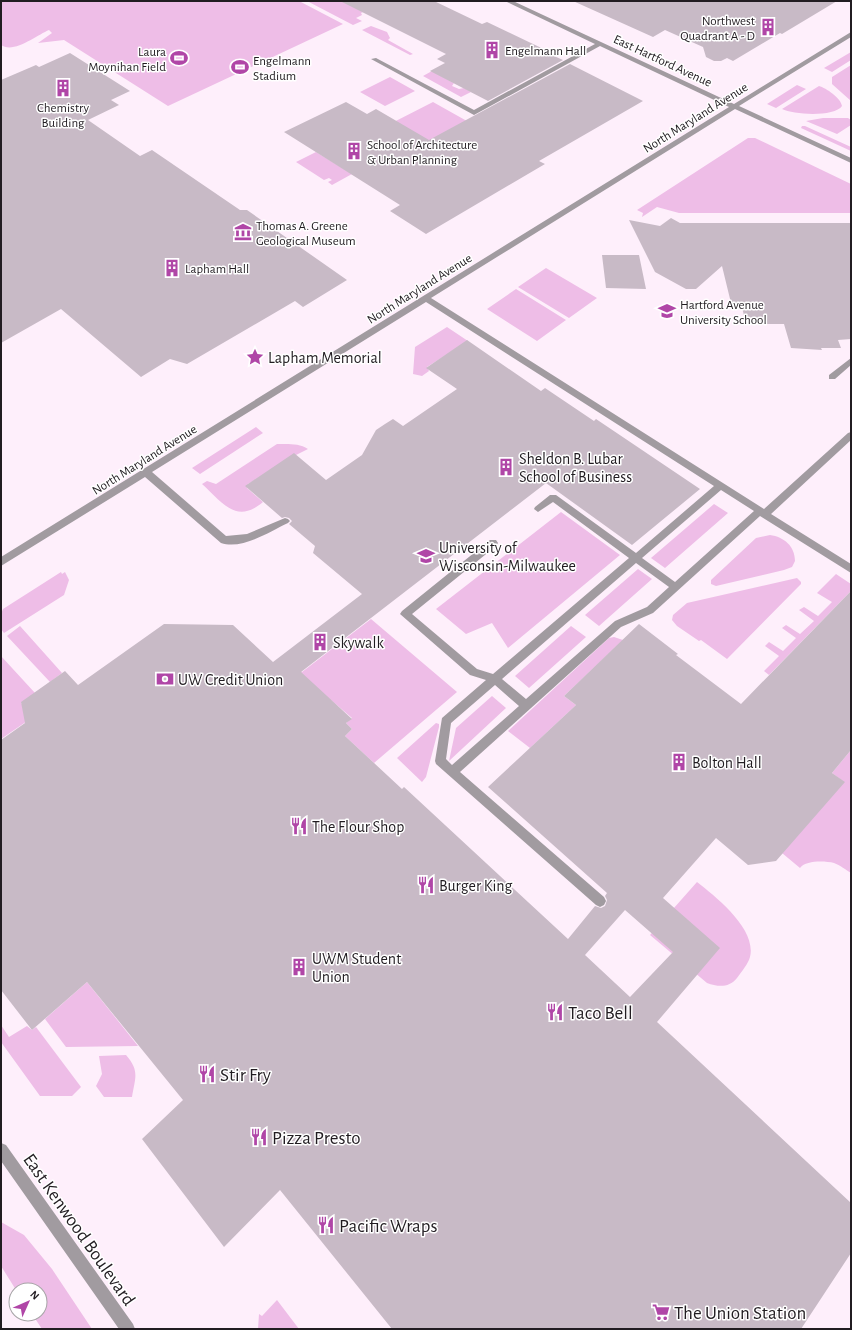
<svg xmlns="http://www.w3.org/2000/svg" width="852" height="1330" viewBox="0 0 852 1330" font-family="'Alegreya Sans',sans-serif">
	<rect width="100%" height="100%" fill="#feeffb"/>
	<!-- green -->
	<path fill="#eebde7" d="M1,1H299L343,24L168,106L64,40L38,43L52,33L49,30C37,35 14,54 1,45Z
		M307,1H343L363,12L361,13L362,15L356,18L362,21L353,25Z
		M371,26L387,32L390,38L388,40L413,54L410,55L362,30Z
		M851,52V60L832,72L824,68Z
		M851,65V101L832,84V77Z
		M432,71L454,83L452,86L459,89L464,88L471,92L461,97L423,76Z
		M390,77L415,91L385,106L360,92Z
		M797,85L806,89L776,108L767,104Z
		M819,86C826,88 841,98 842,106C835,117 794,115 782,109Z
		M433,102L490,134L444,159L386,126Z
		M823,118H848L851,120V125L837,134L806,121Z
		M802,126H805L851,147V151L801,128Z
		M748,138H755L851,184V213H679L657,207L642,217L643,213L637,210Z
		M316,152L352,174L332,185L328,182L332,180L329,178L324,180L296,162Z
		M546,268L597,298L569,318L518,287Z
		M516,289L566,320L537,341L487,309Z
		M447,327L468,341L427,367L429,371L422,376L413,374L415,347Z
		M256,427L263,433L200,474L192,468Z
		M277,444C288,444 299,443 308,449L296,455L248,484L247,488L263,502C236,525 222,502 202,484L207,481L216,484Z
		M714,504L728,513L665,568L651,558Z
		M561,512L620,555L508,648L492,623L466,634L436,609Z
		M770,535C784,537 795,546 795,561L792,567L784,570L716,586L711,584V580L756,538Z
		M638,569L652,579L599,626L585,615Z
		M61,572L62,574L65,572L69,580L64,595L4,633L1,629V614L3,609Z
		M836,574L851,584V591L769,675L764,671L779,656L765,646L769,642L783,651L796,638L782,628L786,625L800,634L814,621L799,610L804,607L818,616L832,602L817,593Z
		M797,578L801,582V584L727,659L701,640L699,641L677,626L672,620L673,615L687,603Z
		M371,619L457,692L374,763L345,736L352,729L346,723L352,718L331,700L326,704L296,667L302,672Z
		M20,626L62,673L50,682L7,636Z
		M571,626L586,637L529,688L515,676Z
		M614,637L623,640L564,696L576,705L530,748L508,731L609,638Z
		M1,656L35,693L21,703L33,717L1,739Z
		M492,696L506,708L449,761L456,728Z
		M436,723L439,724V727L426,777L422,782L397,758Z
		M851,750V873C846,870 840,865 834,863C825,861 806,860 800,868L782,853L844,782L832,773Z
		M697,882C716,897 757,929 750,957C748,964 742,971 737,978C729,988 718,987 707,983L650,935Z
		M87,982L138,1046L66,1047L45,1019Z
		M1,1025L9,1037L27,1026L32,1030L36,1027L81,1087L72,1096H40L1,1042Z
		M126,1055C140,1071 135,1078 132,1097H104L96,1086L102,1074L99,1056Z
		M1,1222L24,1235L52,1269L92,1329H42L32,1314H40V1290H16L1,1266Z
		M277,1300L299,1329H258L259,1314L262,1316Z"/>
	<!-- building -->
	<path fill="#c8bac6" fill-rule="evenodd" d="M340,1H434L482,24L487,22L556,55L554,56L563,60L488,101L430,71L445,63L437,59L446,54Z
		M573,1H837L782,34L780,33L733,61L727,58L721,61H714L706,57L703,47L665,30L653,37Z
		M70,53L130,91L111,100L119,105L88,120L140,156L152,150L240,210H247L347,280L303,307L295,301L187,364L170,359L141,377L61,309L1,343V80L36,65L39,67Z
		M570,64L643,101L539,161L545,164L426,234L390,211L400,205L284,132L346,102L367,114L376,109L429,140Z
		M671,218L680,223H851V339L838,340L841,348H821L822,350L791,348L784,324H746L741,303H731L722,266L696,289H686L655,272L629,220L660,226Z
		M602,255H639L646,289L606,288Z
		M467,340L541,391L545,388L594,421L596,419L700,489L632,545L546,483L301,672L352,719L346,723L352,729L345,736L402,789L404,787L568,939L595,906L601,908L605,906L607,900L605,896L607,893L488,787L576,705L564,696L639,624L678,654L676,655L741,704L851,591V750L832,773L845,782L776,861L748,865L716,838L663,898L720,948L657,1022L851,1203V1253L801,1329H392L280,1190L224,1247L142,1139L183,1100L87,982L32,1030L1,990V740L25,723L21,702L65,671L78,685L164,624L233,625L273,662L362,594L313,553L315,546L289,524L292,521L289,518L285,517L282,518L245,486L294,453L326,480L362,455L376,430L385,424L393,419L403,426L457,389L426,368ZM625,910L673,952L630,997L585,955Z"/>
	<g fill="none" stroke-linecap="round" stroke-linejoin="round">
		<!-- minor -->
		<path fill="#a19ba0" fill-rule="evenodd" d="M505,1H513L734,104L851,32V37L739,106L851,158V163L735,109L431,298L764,509L848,433L851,432V440L771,514L851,564V573L760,516L653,613L621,627L460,772L604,897L606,901L604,905L600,907L596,905L436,764L435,761L442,718L486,680L470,675L400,614L402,611L490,540H496L498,543L496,546L412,614L477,669L493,674L629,558L553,502L538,512L534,509L535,507L550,495H556L636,553L714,486L426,302L152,472L226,536L247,534L285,518L288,519L290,521L288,523C269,532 242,550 221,543L145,477L1,566V557L729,107L600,46L474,115L371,59L376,58L474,110L595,44ZM721,490L754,511L675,582L642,558ZM636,563L669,587L647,607L615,621L526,699L502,679ZM495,685L519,706L452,765L446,759L451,723Z
			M851,358V365L835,379H829V375Z
			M1,1143L6,1145L133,1324L135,1329H119L1,1161Z"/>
	</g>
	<!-- icons -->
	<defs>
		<g id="building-bare" transform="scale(1.38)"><path d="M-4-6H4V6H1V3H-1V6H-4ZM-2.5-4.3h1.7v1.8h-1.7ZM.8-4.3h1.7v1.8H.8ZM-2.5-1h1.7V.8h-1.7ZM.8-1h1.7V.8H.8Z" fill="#b046a7" stroke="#fff" stroke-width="2.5" paint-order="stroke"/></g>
		<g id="stadium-bare" transform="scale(1.38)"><path d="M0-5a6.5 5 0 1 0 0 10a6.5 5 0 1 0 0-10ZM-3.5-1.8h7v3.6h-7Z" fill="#b046a7" stroke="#fff" stroke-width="2.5" paint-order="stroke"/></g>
		<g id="museum-bare" transform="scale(1.38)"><path d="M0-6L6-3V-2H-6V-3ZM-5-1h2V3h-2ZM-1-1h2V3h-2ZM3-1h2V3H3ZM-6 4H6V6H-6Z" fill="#b046a7" stroke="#fff" stroke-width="2.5" paint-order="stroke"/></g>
		<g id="school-bare" transform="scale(1.38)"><path d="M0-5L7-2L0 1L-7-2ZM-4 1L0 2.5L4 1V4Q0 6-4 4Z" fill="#b046a7" stroke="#fff" stroke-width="2.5" paint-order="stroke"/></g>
		<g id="sight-bare" transform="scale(1.38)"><path d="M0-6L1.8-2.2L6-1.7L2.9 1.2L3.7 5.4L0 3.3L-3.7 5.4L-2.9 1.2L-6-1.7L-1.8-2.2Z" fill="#b046a7" stroke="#fff" stroke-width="2.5" paint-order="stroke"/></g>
		<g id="university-bare" transform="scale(1.38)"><path d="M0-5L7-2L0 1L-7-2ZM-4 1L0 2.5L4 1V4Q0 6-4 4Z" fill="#b046a7" stroke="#fff" stroke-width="2.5" paint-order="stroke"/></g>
		<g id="bank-bare" transform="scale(1.38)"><path d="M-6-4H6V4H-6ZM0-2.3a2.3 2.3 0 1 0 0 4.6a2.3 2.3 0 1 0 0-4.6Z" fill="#b046a7" stroke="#fff" stroke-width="2.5" paint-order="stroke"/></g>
		<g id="restaurant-bare" transform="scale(1.38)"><path d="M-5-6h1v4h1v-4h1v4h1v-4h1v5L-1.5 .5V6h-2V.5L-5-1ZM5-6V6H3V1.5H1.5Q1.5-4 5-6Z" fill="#b046a7" stroke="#fff" stroke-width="2.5" paint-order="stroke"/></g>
		<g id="supermarket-bare" transform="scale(1.38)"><path d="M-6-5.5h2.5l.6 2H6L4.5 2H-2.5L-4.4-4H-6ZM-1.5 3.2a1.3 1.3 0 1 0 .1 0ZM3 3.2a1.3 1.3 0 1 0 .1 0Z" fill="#b046a7" stroke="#fff" stroke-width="2.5" paint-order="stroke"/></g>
	</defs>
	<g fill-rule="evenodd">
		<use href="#building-bare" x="768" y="27"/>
		<use href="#building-bare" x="492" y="50"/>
		<use href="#stadium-bare" x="179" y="58"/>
		<use href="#stadium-bare" x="240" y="67"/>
		<use href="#building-bare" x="63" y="88"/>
		<use href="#building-bare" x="354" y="151"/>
		<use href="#museum-bare" x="243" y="232"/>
		<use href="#building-bare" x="172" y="268"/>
		<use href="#school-bare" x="667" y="311"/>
		<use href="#sight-bare" x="255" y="357"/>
		<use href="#building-bare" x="506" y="467"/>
		<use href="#university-bare" x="426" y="556"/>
		<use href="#building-bare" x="320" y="642"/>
		<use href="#bank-bare" x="165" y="679"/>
		<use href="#building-bare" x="679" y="762"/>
		<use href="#restaurant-bare" x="299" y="826"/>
		<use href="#restaurant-bare" x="426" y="885"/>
		<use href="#building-bare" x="299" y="967"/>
		<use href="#restaurant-bare" x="555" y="1012"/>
		<use href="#restaurant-bare" x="207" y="1074"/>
		<use href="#restaurant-bare" x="259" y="1137"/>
		<use href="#restaurant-bare" x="326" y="1225"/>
		<use href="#supermarket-bare" x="661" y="1312"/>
	</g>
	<g text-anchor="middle" stroke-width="3" stroke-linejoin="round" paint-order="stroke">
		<!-- far-poi labels -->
		<g font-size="13" fill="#211c21" stroke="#fff" text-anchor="start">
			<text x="755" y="25" text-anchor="end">Northwest<tspan x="755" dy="15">Quadrant A - D</tspan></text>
			<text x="505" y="55">Engelmann Hall</text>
			<text x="166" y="56" text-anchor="end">Laura<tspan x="166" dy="15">Moynihan Field</tspan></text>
			<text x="253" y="65">Engelmann<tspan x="253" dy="15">Stadium</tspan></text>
			<text x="63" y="112" text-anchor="middle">Chemistry<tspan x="63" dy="15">Building</tspan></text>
			<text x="367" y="149">School of Architecture<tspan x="367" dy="15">&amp; Urban Planning</tspan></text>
			<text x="256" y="230">Thomas A. Greene<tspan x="256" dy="15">Geological Museum</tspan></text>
			<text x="185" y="273">Lapham Hall</text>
			<text x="680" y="309">Hartford Avenue<tspan x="680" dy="15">University School</tspan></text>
		</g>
		<!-- far-street labels -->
		<g font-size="13" fill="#211c21" stroke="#fff">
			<text transform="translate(663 60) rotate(25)" y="5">East Hartford Avenue</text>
			<text transform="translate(695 117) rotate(-32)" y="5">North Maryland Avenue</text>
			<text transform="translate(419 288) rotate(-32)" y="5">North Maryland Avenue</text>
			<text transform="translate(144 459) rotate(-32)" y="5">North Maryland Avenue</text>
		</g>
		<!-- poi labels -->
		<g font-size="16" fill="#211c21" stroke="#fff" text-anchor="start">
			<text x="268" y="363">Lapham Memorial</text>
			<text x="519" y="464">Sheldon B. Lubar<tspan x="519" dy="18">School of Business</tspan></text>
			<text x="439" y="553">University of<tspan x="439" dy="18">Wisconsin-Milwaukee</tspan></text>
			<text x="333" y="648">Skywalk</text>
			<text x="178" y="685">UW Credit Union</text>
			<text x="692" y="768">Bolton Hall</text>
			<text x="312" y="832">The Flour Shop</text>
			<text x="439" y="891">Burger King</text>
			<text x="312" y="964">UWM Student<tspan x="312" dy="18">Union</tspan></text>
		</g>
		<!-- near-poi labels -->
		<g font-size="19" fill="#211c21" stroke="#fff" text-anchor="start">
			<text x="568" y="1019">Taco Bell</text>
			<text x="220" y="1081">Stir Fry</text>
			<text x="272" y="1144">Pizza Presto</text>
			<text x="339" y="1232">Pacific Wraps</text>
			<text x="674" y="1319">The Union Station</text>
		</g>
		<!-- near-street labels -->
		<g font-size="19" fill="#211c21" stroke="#fff">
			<text transform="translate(80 1229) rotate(55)" y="7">East Kenwood Boulevard</text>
		</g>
	</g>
	<!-- border -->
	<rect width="852" height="1330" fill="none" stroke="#211c21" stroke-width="4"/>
	<!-- north arrow -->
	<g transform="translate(28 1302) rotate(45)"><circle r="19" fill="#ffffff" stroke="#a6a4a6"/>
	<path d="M0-3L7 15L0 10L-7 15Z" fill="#b046a7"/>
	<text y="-6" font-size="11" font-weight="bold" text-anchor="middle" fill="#211c21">N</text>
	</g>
</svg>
